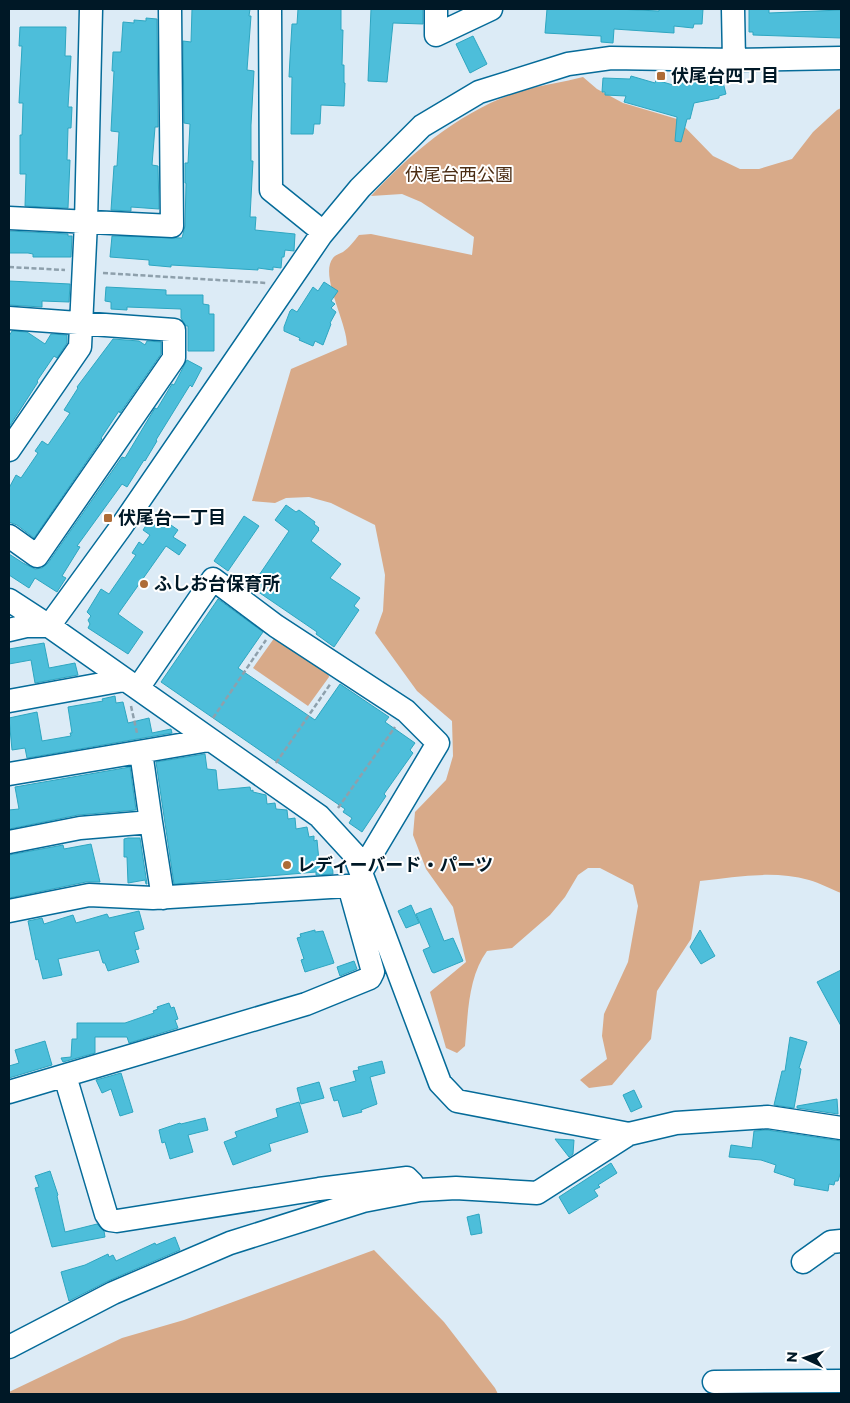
<svg xmlns="http://www.w3.org/2000/svg" width="850" height="1403" viewBox="0 0 850 1403" font-family="Montserrat,'Noto Sans JP',sans-serif">
	<rect width="100%" height="100%" fill="#dcebf6"/>
	<!-- green -->
	<path fill="#d8aa89" d="M583,77L597,89L623,103L677,119L713,156L740,169H759L792,159L813,132L837,110L841,108V893C831,889 820,883 809,880C773,870 736,877 700,881L691,939L657,991L651,1039L612,1085L589,1088L580,1080L607,1059L602,1036L604,1014L628,962L638,906L633,885L600,868H588L578,875L565,897L550,915L512,948L487,951C468,977 468,1014 465,1046L457,1053L446,1048L430,992L466,962L453,907L426,869L413,835L415,812L446,780L453,756L452,721L417,691L375,633L383,611L385,575L375,525L331,503L309,497L286,498L275,503L252,501L291,369L347,345C347,322 319,275 333,258C335,255 339,254 343,252C349,248 354,241 359,235L371,234L472,255L474,237L421,202L402,194L371,196C411,152 466,107 524,90C543,85 564,82 583,77Z
		M275,637L328,671L329,677L308,706L253,668Z
		M374,1250L444,1322L495,1388L498,1394H9V1392L122,1338L184,1320Z"/>
	<!-- building -->
	<path fill="#4dbeda" stroke="#2ea6c1" d="M192,9H250L249,16H251L247,70L254,71L251,125V161H253L250,217H256L255,230L295,234L294,251L285,250L284,257H282L281,268L273,267V270L258,268V270L171,265V267L149,265V260L110,257L112,236L182,238L185,226L186,183H185V163H188L190,124L184,123L183,41L191,42Z
		M298,9H341V30H343L342,65H344V83H345L344,106L321,105L320,124H314L313,134H291L292,77H289L290,58L292,24H297Z
		M371,9H423V24L393,23L387,82L368,81Z
		M547,9H616L659,11V9H703L702,24H694L693,28L674,26V33L614,29L613,43L601,42V36L545,33Z
		M749,9H769V13L841,10V38L753,35V32H749Z
		M146,18L157,19L158,127H155L152,165L158,166L159,209L131,207V211L111,210L114,166H117L119,132L111,131L114,71H112L113,52H121L123,22L134,23V20L146,21Z
		M20,27H66L65,56H71L68,107H72L71,128H68L67,160H70L68,208L25,206L26,174H20V135H22L23,103H19L22,46H19Z
		M473,36L487,64L470,73L456,44Z
		M721,74L726,94L719,96V98L694,103L690,119H687L681,142L675,141L677,117L624,102L626,96L605,95V92H602L603,78L630,79L631,76L655,83L656,80L673,85Z
		M9,231L68,234V236H72L71,257H33V254L28,253H9Z
		M9,281L70,284L69,302L42,301V307L9,305Z
		M324,282L338,291L331,301L335,304L331,308L336,312L330,323L331,324L323,345L315,341L313,346L299,340L300,338L284,331V327L290,311L292,309L297,312L313,287L318,291Z
		M106,287L166,290V295H203V304L209,305V314H214V351H188V326H186L181,318V309L127,307V310L111,309V302L105,301Z
		M12,331L27,332L45,344L51,334L67,335V343L57,358L54,356L37,381L38,382L9,427V336Z
		M113,339L139,341L145,345L147,341L161,342V354L120,413L119,411L101,438L102,439L34,538L17,525L9,522V488L16,475L21,478L38,453L35,451L42,441L48,445L70,413L64,410L78,388L77,387Z
		M187,360L202,368L192,387L190,385L156,440L157,441L145,461L144,460L127,487L122,484L77,546L80,547L62,576L66,578L57,592L35,578L29,588L9,575V554L23,563L35,569L42,568L48,563L122,457L125,458L155,408L157,409L172,384L174,385Z
		M286,505L296,512L299,510L315,522L314,524L319,528L318,529L319,530L311,541L341,564L330,578L360,598L354,606L359,610L334,647L316,634L317,632L251,587L289,531L275,520Z
		M244,516L259,526L228,571L214,561Z
		M161,518L178,530L173,537L186,545L179,555L166,546L118,614L143,632L128,654L88,628L90,624L88,620L91,616L87,612L101,589L109,594L136,555L132,553L139,542L143,545L150,535L143,530L149,521L156,526Z
		M218,599L263,632L238,668L315,720L340,684L389,717L385,722L415,743L410,750L413,753L384,794L386,796L362,832L349,823L352,818L343,812L345,809L161,682Z
		M44,643L49,668L75,663L78,675L35,683L31,660L9,664V649Z
		M115,696L116,703L123,702L128,723L149,718L152,733L171,729L172,733L27,758L25,748L12,750L9,718L37,712L42,741L71,736L70,733H72L68,707L103,701L102,699Z
		M205,754L207,769L216,770L218,790L250,787L251,791L253,790V792L266,795L267,804L275,803L276,809L287,810L288,819L295,818L296,829L307,827L309,837L314,836V841L317,840L319,861L332,860L333,874L316,875V872L174,884L156,762Z
		M130,767L136,810L78,815L9,829V810L19,809L15,787Z
		M128,838H140L147,884H146L145,880L128,883L127,857H124V839Z
		M91,844L100,882H86L9,898V855L63,845L64,849Z
		M411,905L419,923L406,928L398,911Z
		M431,908L444,941L453,938L463,961L434,973L432,972L423,950L430,947L416,914Z
		M139,911L144,929L134,932L139,949L135,950L139,962L108,971L105,963H103L99,950L58,959L62,975L43,979L38,959L36,960L28,921L42,918L44,924L73,915L76,923L107,914L109,918Z
		M315,930V932L323,931L334,963L305,972L301,960L304,959L297,938L301,937L300,934Z
		M700,930L715,956L701,964L690,947Z
		M354,961L357,969L340,976L337,967Z
		M841,970V1026L817,982Z
		M169,1003L171,1008L174,1007L178,1019L175,1020L178,1028L129,1043L127,1037H95V1053L63,1062L61,1058L71,1057L72,1039H77V1023H125L154,1013L153,1011L158,1009L157,1007Z
		M790,1037L807,1042L799,1068L801,1069L794,1108L774,1105L782,1071H785Z
		M45,1041L52,1065L9,1078V1066L19,1063L15,1050Z
		M382,1061L385,1073L370,1077L377,1104L361,1110L362,1112L343,1117L338,1100L334,1101L330,1088L356,1081L353,1071L359,1070L358,1067Z
		M121,1073L133,1112L120,1116L111,1089L102,1093L96,1080Z
		M319,1082L324,1098L301,1104L297,1088Z
		M634,1090L642,1107L631,1112L623,1095Z
		M837,1099L838,1114L797,1108V1106Z
		M299,1102L308,1132L269,1144L271,1151L233,1165L224,1142L237,1137L235,1132L278,1117L276,1109Z
		M205,1118L208,1130L188,1135L193,1152L170,1159L165,1142L162,1143L159,1130L180,1123L181,1124Z
		M767,1130L841,1141V1171L838,1181H835L834,1185L829,1184L828,1191L794,1185L795,1179L774,1172L776,1165L761,1160L729,1157L731,1145L752,1148L754,1131Z
		M555,1139L574,1140L573,1154L569,1157Z
		M611,1163L617,1173L598,1185L600,1187L594,1190L598,1196L569,1214L559,1197Z
		M50,1171L58,1195L57,1196L65,1232L97,1224L104,1231L105,1237L52,1247L35,1188L39,1187L35,1176Z
		M479,1214L482,1233L471,1235L467,1217Z
		M175,1237L180,1250L108,1281L69,1301L61,1272L85,1265L108,1254L109,1257L113,1255L116,1261L155,1243L156,1245Z"/>
	<g fill="none" stroke-linecap="round" stroke-linejoin="round">
		<!-- minor casing -->
		<g stroke="#056b99" stroke-width="25">
			<path id="minor" d="M270,9L271,190L323,232
				M436,9V35L491,9
				M733,9L734,60
				M9,218L172,226L170,9
				M9,318L174,330V358L37,556L9,536
				M9,450L80,347L86,222L91,9
				M9,600L49,626L319,816L354,854L440,1083L457,1101L629,1134L676,1123L768,1117L841,1128
				M49,626L121,527L321,235L360,188L422,126L479,92L568,64L611,58L734,60L841,58
				M9,630L26,626H49
				M138,688L213,579L276,626L406,711L438,743L361,872
				M9,701L124,680
				M141,752L151,822
				M9,774L209,740
				M9,842L80,828L151,822L163,898
				M9,911L89,895L153,898L363,885
				M65,1076L106,1214L110,1220L117,1221L319,1189L407,1178L412,1183
				M9,1092L306,1004L370,978L373,972L349,886
				M803,1262L831,1242L841,1241
				M9,1347L113,1293L230,1243L363,1201L420,1190L456,1188L537,1193L629,1134
				M714,1382L841,1381"/>
		</g>
		<!-- path -->
		<path stroke="#8ea0ac" stroke-width="2.5" stroke-dasharray="5 2.5" stroke-linecap="butt" d="M9,267L65,270
			M103,273L267,283
			M131,706L137,733
			M213,718L266,640
			M276,763L331,683
			M338,808L395,727"/>
		<!-- minor -->
		<use href="#minor" stroke="#fff" stroke-width="22"/>
	</g>
	<!-- markers -->
	<g fill="#ae6c37" stroke="#fff" stroke-width="2">
		<rect x="656" y="71" width="10" height="10" rx="2.5"/>
		<rect x="103" y="513" width="10" height="10" rx="2.5"/>
		<circle cx="144" cy="584" r="5"/>
		<circle cx="287" cy="865" r="5"/>
	</g>
	<g text-anchor="middle" stroke-width="4" stroke-linejoin="round" paint-order="stroke">
		<!-- poi labels -->
		<g font-size="18" font-weight="bold" fill="#001826" stroke="#fff" text-anchor="start">
			<text x="671" y="82">伏尾台四丁目</text>
			<text x="118" y="524">伏尾台一丁目</text>
			<text x="154" y="590">ふしお台保育所</text>
			<text x="297" y="871">レディーバード・パーツ</text>
		</g>
		<!-- park labels -->
		<g font-size="18" fill="#4b2d14" stroke="#fff">
			<text x="459" y="181">伏尾台⻄公園</text>
		</g>
	</g>
	<!-- border -->
	<rect width="850" height="1403" fill="none" stroke="#001826" stroke-width="20"/>
	<!-- north arrow -->
	<g transform="translate(805 1358) rotate(274)" stroke="#ffffff" stroke-width="4" paint-order="stroke">
	<path d="M0-4L9 19L0 12L-9 19Z" fill="#001826"/>
	<text y="-8" font-size="14" font-weight="bold" text-anchor="middle" fill="#001826">N</text>
	</g>
</svg>
